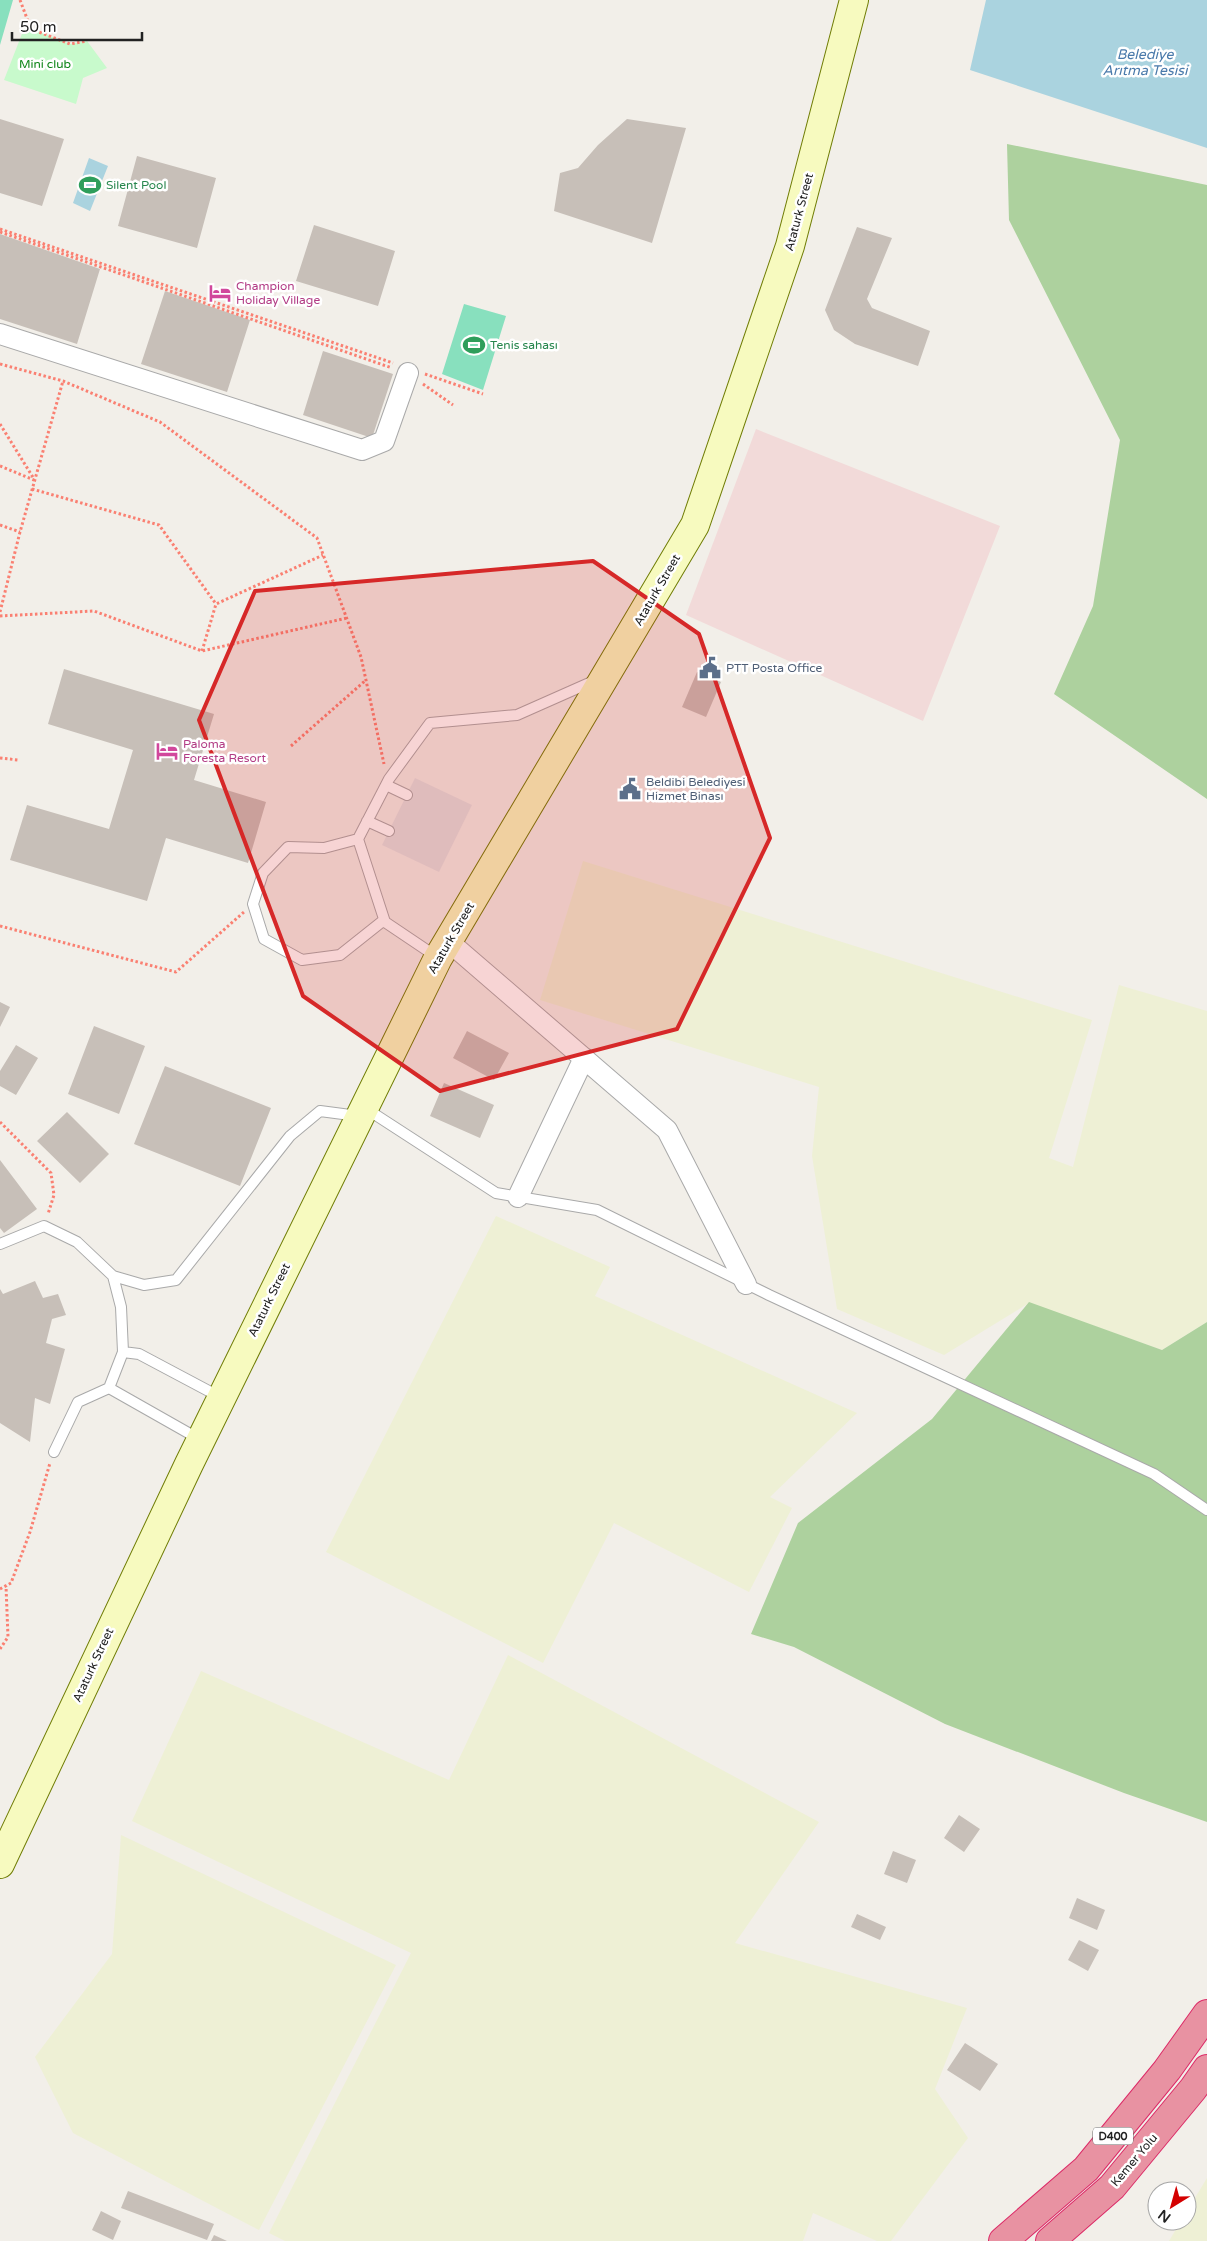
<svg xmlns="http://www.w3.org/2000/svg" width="1207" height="2241" viewBox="0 0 1207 2241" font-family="'Varela Round',sans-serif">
	<rect width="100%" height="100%" fill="#f2efe9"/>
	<!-- commercial -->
	<path fill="#f2dad9" d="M756,429L1000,526L923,721L686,615Z"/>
	<!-- farmland -->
	<path fill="#eef0d5" d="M583,861L1092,1020L1049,1158L1073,1167L1119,985L1207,1011V1322L1162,1350L1029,1303L944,1355L837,1309L812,1156L819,1087L540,1000Z
		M496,1216L610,1267L595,1296L857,1413L770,1497L792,1508L749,1592L614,1523L543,1663L326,1552Z
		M508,1655L819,1822L735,1943L967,2008L935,2089L968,2138L891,2241H877L813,2213L803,2241H285L269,2233L411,1953L132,1821L201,1671L449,1780Z
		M121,1835L396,1965L259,2230L73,2133L35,2057L112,1954Z
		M1207,2178V2241H1169L1181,2221H1187V2211Z"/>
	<!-- forest -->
	<path fill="#add19e" d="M1007,144L1207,185V799L1054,694L1093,606L1120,440L1009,220Z
		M1029,1302L1162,1350L1207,1322V1822L1124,1793L945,1724L794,1647L751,1634L798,1523L932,1419Z"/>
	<!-- park -->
	<path fill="#c8facc" d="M25,26L70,44L87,41L107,68L83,78L76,104L4,80Z"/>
	<!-- pitch -->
	<path fill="#88e0be" d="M0,0H13L0,45Z
		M464,304L506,316L483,390L442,374Z"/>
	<!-- parking -->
	<path fill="#e2e2e2" d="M415,778L472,805L439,872L382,845Z"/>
	<!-- water -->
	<path fill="#aad3df" d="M986,0H1207V148L970,70Z
		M89,158L108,166L90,211L73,203Z"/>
	<!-- building -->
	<path fill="#c7bfb8" d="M0,119L64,139L42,206L0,193Z
		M627,119L686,128L652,243L554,211L560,173L578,168L598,145Z
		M137,156L216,178L197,248L118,226Z
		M314,225L395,251L378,306L296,281Z
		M857,227L892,238L867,299L872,308L930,331L918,366L855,344L834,330L825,310Z
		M0,234L100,269L77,344L0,319Z
		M165,291L250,320L227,392L141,364Z
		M323,351L393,374L372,438L303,415Z
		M64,669L214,714L194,780L266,802L248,863L166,838L147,901L10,860L27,805L109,829L133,750L48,724Z
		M697,672L721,682L706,717L682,707Z
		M0,1002L10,1007L0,1027Z
		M94,1026L145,1046L119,1114L68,1094Z
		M467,1031L509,1053L494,1080L453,1058Z
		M16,1045L38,1058L16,1095L0,1086V1071Z
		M165,1066L271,1108L240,1186L134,1144Z
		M444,1083L494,1105L480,1138L430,1116Z
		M67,1112L109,1154L80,1183L37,1141Z
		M0,1160L37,1209L4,1233L0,1228Z
		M35,1281L43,1298L58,1294L66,1315L52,1319L46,1343L65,1349L50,1404L35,1398L30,1442L0,1423V1289L3,1294Z
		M959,1815L980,1829L964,1852L944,1838Z
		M893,1851L916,1860L907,1883L884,1874Z
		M1077,1898L1105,1910L1097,1930L1069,1918Z
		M857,1914L886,1927L880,1940L851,1927Z
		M1079,1940L1099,1950L1088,1971L1068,1960Z
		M965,2043L998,2064L980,2091L947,2070Z
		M128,2191L214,2224L207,2240L121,2208Z
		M101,2211L121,2221L113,2240L92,2230Z
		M214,2235L227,2241H211Z"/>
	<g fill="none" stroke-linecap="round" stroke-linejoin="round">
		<!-- lane casing -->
		<g stroke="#a9a9a9" stroke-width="12">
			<path id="lane" d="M386,785L407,795
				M367,821L389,831
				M358,839L324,848L288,847L263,873L253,904L264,939L302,960L340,955L384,920
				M437,957L385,922L358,839L389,779L430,723L517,715L596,680
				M365,1108L496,1193L597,1210L769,1295L1154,1474L1207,1510
				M0,1244L44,1226L77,1242L113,1276L121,1307L123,1352
				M113,1276L144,1285L176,1280L290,1136L320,1111L358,1116
				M199,1439L109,1388L123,1352L139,1354L220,1397
				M54,1452L78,1402L109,1388"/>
		</g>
		<!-- street casing -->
		<g stroke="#a9a9a9" stroke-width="22">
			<path id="street" d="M0,334L362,450L384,441L408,373
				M448,941L667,1130L746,1284
				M518,1197L584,1058"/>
		</g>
		<!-- secondary casing -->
		<g stroke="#707d05" stroke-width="30">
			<path id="secondary" d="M0,1864L189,1464L438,958L695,525L790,246L854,0"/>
		</g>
		<!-- highway casing -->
		<g stroke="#dc2a67" stroke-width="30">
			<path id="highway" d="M1003,2241L1086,2169L1167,2070L1207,2014
				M1050,2241L1112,2187L1193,2089L1207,2069"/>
		</g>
		<!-- path -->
		<path stroke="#fa8072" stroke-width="3" stroke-dasharray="2.5 2.5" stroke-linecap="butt" d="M20,0L31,29L70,44L87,41
			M0,229L393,363
			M0,232L392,368
			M0,364L63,381L160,422L317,538L361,657L384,764
			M425,374L483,394
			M423,384L453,405
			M0,424L34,479
			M0,466L34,480
			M32,489L159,525L216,604
			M0,525L20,532
			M0,612L20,532L63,381
			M0,616L94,611L202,651L347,618
			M202,651L216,604L323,555
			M291,746L366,680
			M0,758L18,760
			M0,926L176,972L244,912
			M0,1122L51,1173L54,1195L48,1214
			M0,1589L11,1583L30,1532L50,1463
			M0,1649L8,1637L6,1586"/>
		<!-- lane -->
		<use href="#lane" stroke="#fff" stroke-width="10"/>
		<!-- street -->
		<use href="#street" stroke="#fff" stroke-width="20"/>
		<!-- secondary -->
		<use href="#secondary" stroke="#f7fabf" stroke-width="28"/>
		<!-- highway -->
		<use href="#highway" stroke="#e892a2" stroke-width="28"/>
	</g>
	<!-- marked area -->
	<path fill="#d62828" fill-opacity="0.2" stroke="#d62828" stroke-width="4" stroke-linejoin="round" d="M593,561L699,634L770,838L677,1029L440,1091L303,996L199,720L255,591Z"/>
	<!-- icons -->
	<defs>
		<g id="stadium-bare" transform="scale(1.725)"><path d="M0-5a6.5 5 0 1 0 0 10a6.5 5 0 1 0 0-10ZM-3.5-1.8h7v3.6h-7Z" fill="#2e9e5b" stroke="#fff" stroke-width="2.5" paint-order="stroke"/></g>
		<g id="hotel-bare" transform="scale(1.725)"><path d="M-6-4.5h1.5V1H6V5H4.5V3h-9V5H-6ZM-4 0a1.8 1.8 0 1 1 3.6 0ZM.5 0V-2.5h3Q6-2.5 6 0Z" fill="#d1479c" stroke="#fff" stroke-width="2.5" paint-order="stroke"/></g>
		<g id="civic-bare" transform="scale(1.725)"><path d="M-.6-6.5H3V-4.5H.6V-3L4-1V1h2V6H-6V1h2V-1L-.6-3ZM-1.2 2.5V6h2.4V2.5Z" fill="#5c6f8a" stroke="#fff" stroke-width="2.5" paint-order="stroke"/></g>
	</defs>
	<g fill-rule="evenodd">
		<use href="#stadium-bare" x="90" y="185"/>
		<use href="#hotel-bare" x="220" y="293"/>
		<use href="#stadium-bare" x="474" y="345"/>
		<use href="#civic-bare" x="710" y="668"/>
		<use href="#hotel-bare" x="167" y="751"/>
		<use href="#civic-bare" x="630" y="789"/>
	</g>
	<g text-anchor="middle" stroke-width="5" stroke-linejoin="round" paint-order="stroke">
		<!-- shield labels -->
		<rect fill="#fff" stroke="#646464" stroke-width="1" x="1093" y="2127.5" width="40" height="17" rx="4"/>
		<g font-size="11" font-weight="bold" fill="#222">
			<text x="1113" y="2140">D400</text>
		</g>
		<!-- park labels -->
		<g font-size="12" fill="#0c8416" stroke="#fff">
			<text x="45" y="68">Mini club</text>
		</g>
		<!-- leisure labels -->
		<g font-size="12" fill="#27864d" stroke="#fff" text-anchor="start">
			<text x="106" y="189">Silent Pool</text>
			<text x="490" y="349">Tenis sahası</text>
		</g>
		<!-- street labels -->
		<g font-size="12" fill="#222" stroke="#fff">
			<text transform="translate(799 212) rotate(-75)" y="4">Ataturk Street</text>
			<text transform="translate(657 590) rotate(-60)" y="4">Ataturk Street</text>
			<text transform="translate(451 938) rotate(-60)" y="4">Ataturk Street</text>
			<text transform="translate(269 1300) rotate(-64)" y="4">Ataturk Street</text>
			<text transform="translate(93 1665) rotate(-65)" y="4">Ataturk Street</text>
			<text transform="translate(1134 2160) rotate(-50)" y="4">Kemer Yolu</text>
		</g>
		<!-- hotel labels -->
		<g font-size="12" fill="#b23c85" stroke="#fff" text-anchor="start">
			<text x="236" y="290">Champion<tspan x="236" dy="14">Holiday Village</tspan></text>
			<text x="183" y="748">Paloma<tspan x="183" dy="14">Foresta Resort</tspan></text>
		</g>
		<!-- service labels -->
		<g font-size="12" fill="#4e5e75" stroke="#fff" text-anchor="start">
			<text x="726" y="672">PTT Posta Office</text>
			<text x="646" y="786">Beldibi Belediyesi<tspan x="646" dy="14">Hizmet Binası</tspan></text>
		</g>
		<!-- water labels -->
		<g font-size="14" font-style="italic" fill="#4a7aab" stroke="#fff">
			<text x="1145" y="59">Belediye<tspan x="1145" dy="16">Arıtma Tesisi</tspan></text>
		</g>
	</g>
	<!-- north arrow -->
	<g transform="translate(1172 2206) rotate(217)"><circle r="24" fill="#ffffff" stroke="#a7a7a7"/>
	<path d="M0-4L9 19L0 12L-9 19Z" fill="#d40000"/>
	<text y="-8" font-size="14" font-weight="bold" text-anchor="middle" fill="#222222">N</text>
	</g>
	<!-- scale -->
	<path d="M12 32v8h130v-8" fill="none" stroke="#222222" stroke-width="2.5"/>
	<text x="20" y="32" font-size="15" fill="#222222" stroke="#ffffff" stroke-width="4" paint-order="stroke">50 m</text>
</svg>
